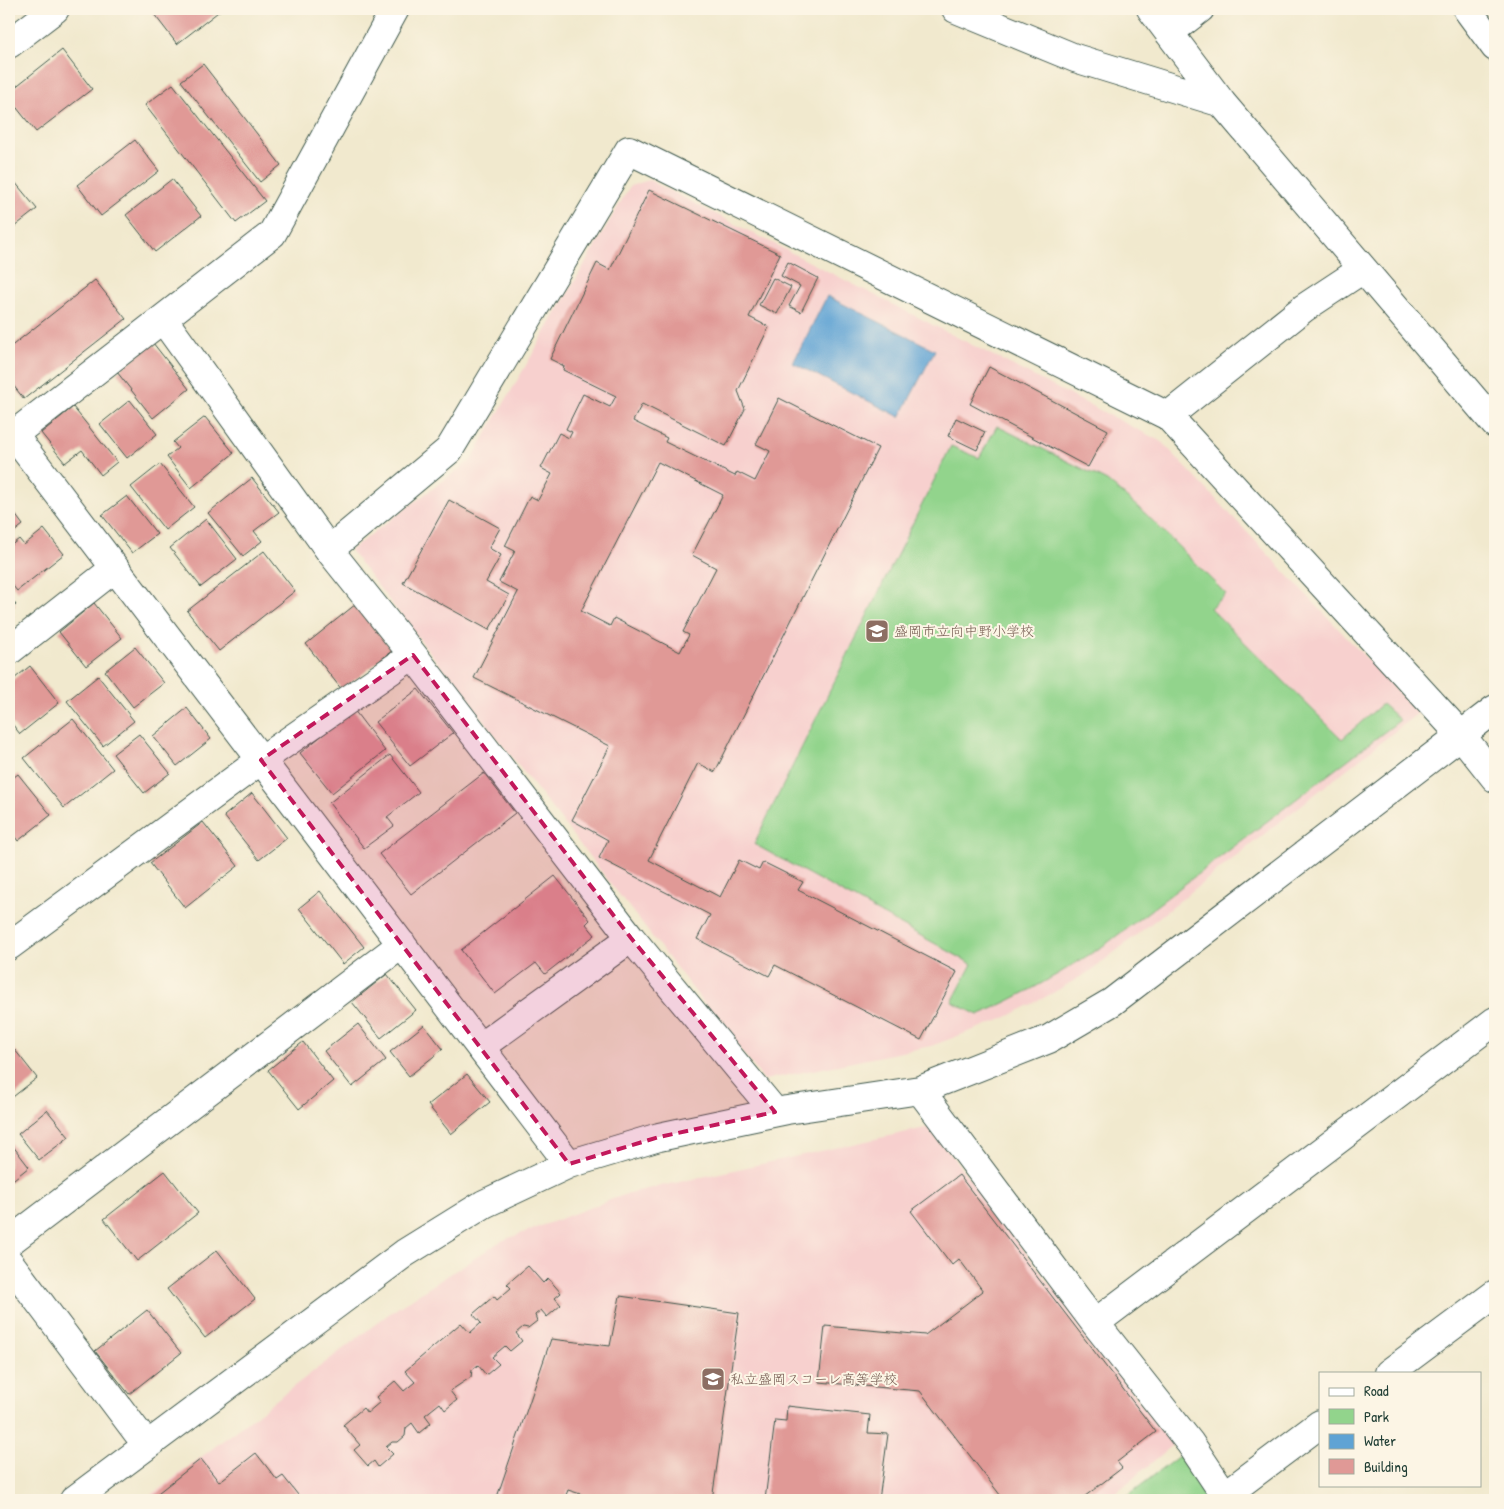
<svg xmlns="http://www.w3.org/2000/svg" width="1504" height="1509" viewBox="0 0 1504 1509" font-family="'Patrick Hand','Klee One',sans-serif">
	<rect width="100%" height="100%" fill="#fcf5e5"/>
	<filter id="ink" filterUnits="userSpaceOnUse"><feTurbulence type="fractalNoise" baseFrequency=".02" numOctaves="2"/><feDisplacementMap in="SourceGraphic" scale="10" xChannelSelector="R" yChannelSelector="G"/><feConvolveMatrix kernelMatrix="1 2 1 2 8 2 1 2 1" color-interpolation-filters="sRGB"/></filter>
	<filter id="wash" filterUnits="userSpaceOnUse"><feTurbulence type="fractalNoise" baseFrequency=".0096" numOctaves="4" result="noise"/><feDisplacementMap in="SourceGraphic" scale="20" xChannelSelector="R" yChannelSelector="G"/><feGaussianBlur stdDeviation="1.12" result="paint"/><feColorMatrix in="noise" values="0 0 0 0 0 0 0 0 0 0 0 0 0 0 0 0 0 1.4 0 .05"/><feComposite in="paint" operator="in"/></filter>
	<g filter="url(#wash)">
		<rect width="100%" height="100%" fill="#f1e9ce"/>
		<!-- built -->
		<path fill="#f7d0ce" d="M649,180L1162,442L1418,713L1092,970L1051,994L1003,1019L931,1046L764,1080L350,550L471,460L630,186Z
			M930,1127L1173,1445L1107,1500H145L390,1313L501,1241L629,1193Z"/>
		<!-- green -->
		<path fill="#92d48c" stroke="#588860" d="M997,426L1107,481L1147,515L1226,594L1210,608L1342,739L1382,704L1400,720L1106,944C1064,971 1023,996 978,1015L952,1002L972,964L754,844L951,446L979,458Z
			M1179,1456L1212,1500H1122Z"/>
		<!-- water -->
		<path fill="#5fa3d4" stroke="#3f7084" d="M827,296L935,350L900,417L793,363Z"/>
		<g id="blocks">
			<!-- building -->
			<path fill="#e09996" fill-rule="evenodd" d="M150,9H222L177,44Z
				M62,50L92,89L36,132L9,98V92Z
				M203,64L281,165L260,182L181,81Z
				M173,84L265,201L236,223L145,105Z
				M135,140L159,171L101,216L77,185Z
				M10,176L37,209L9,231V177Z
				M172,179L201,216L155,252L126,215Z
				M649,190L780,254L749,317L769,327L738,391L745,409L726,446L642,404L633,421L667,438L665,442L735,476L737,472L755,481L770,451L756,444L779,398L878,448L715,772L698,763L649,860L720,897L739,860L759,870L763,862L803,882L798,890L957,972L921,1040L775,965L769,976L697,939L710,915L599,858L608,840L572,820L610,746L474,678L518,592L499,582L515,551L505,546L530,496L538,500L552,474L541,468L559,433L569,438L572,432L566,429L583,394L610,407L616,396L563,370L564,366L550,359L597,263L610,270ZM658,462L723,495L692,555L716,568L683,632L689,635L680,652L614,618L610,626L581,611Z
				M788,262L818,278L801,312L789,306L800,286L781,276Z
				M773,278L791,287L777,314L759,305Z
				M95,280L126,319L24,399L9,380V348Z
				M153,343L189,389L153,418L117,372Z
				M989,367L1108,430L1088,467L970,404Z
				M130,400L157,434L127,458L100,424Z
				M73,407L117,462L101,475L82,450L65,463L41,433Z
				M205,417L234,453L191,488L167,457L178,448L173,442Z
				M956,418L985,432L977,450L948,436Z
				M160,464L194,507L165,530L131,487Z
				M252,478L279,512L254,531L262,541L243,556L208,513Z
				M127,496L157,534L132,553L102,515Z
				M449,500L500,528L489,548L501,555L486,582L509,595L489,630L403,583Z
				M9,506L23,525L9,536Z
				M206,519L237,559L201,587L170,548Z
				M44,529L64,554L17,591L9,581V547L19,539L24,545Z
				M264,551L295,591L219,651L187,611Z
				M9,596L16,605L9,610Z
				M94,603L122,638L86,666L59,632Z
				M356,604L393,650L342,690L306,644Z
				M135,647L164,683L133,707L105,671Z
				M30,666L59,703L20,734L9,720V683Z
				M98,676L134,721L103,746L67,701Z
				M418,689L453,733L410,766L375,722Z
				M187,708L211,739L177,766L153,736Z
				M354,710L385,751L332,793L300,753Z
				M73,719L113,769L64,808L24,758Z
				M139,734L170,773L144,793L113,754Z
				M390,755L419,792L387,817L394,826L364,848L329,803Z
				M484,773L515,813L411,894L379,854Z
				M18,774L51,815L18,841L9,829V781Z
				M252,793L287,838L259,860L224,816Z
				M203,822L238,866L185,908L150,863Z
				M555,876L590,920L586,924L595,935L545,974L536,963L495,994L461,950Z
				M320,891L364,947L343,964L299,908Z
				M387,974L416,1010L381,1038L352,1002Z
				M358,1024L386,1060L352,1087L324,1051Z
				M424,1025L443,1049L409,1076L390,1052Z
				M303,1042L333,1081L299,1109L268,1070Z
				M15,1050L37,1078L9,1100V1055Z
				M467,1074L490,1102L451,1134L428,1105Z
				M47,1110L69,1137L39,1160L18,1134Z
				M9,1141L29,1167L9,1183Z
				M165,1171L198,1213L137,1261L104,1219Z
				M959,1175L1156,1432L1117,1462L1122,1468L1080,1500H1004L920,1391L819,1382L825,1326L925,1335L983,1291L959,1259L952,1265L911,1211Z
				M217,1250L255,1299L205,1338L167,1289Z
				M528,1266L543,1283L548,1278L561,1293L555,1298L561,1305L547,1317L541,1310L535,1315L537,1321L528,1328L523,1327L516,1333L522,1341L510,1351L505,1346L492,1357L499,1364L486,1375L478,1365L472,1370L471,1377L450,1391L457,1400L445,1410L440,1403L425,1415L431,1423L419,1433L412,1423L406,1428L405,1436L398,1442H392L386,1447L393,1454L378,1467L374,1461L368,1466L354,1450L360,1445L343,1425L363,1408L367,1413L380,1402L376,1397L395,1381L404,1391L415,1382L405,1371L461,1323L470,1333L481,1323L473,1314L494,1296L497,1300L511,1288L507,1284Z
				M620,1296L739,1313L712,1500H589L590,1497L568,1490L564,1500H496L551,1339L610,1346Z
				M147,1310L181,1353L129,1394L95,1351Z
				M787,1406L870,1415L868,1433L888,1434L879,1500H765L775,1420L786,1421Z
				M256,1453L277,1480L283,1476L302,1500H149L201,1459L219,1482Z"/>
		</g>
	</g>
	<g filter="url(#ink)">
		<use href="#blocks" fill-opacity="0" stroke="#3e574b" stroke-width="1"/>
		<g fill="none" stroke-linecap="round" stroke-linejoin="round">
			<!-- minor casing -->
			<g stroke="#3e574b" stroke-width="30">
				<path id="minor" d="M956,9L1075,58L1222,103
					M1151,9L1222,103L1495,424
					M1467,9L1495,47
					M1169,33L1200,9
					M9,44L55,9
					M163,319L329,550L413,655L631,938L480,1047
					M1168,416L1304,308L1363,269
					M9,429L569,1164
					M13,435L272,234L395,9
					M329,550L449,450L629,150L1168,416L1461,735L1495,778
					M9,651L115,568
					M631,938L775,1112
					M9,946L261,760L413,655
					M920,1090L1095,1323L1190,1443L1228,1500
					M9,1242L402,944
					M9,1262L146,1444
					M1095,1323L1495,1021
					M1389,1373L1495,1294
					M1224,1496L1320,1424
					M74,1500L405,1253L484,1204L569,1164L659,1137L787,1110L920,1090L1049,1039L1112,1002L1495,709"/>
			</g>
			<!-- minor -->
			<use href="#minor" stroke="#fff" stroke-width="28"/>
		</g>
	</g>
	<!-- marked area -->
	<path fill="#c2185b" fill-opacity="0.2" stroke="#c2185b" stroke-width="4" stroke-dasharray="10 6" stroke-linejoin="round" d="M413,655L631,938L775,1112L659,1137L569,1164L261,760Z"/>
	<!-- icons -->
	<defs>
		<g id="school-square" transform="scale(1.25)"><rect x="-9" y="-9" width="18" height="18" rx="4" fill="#8d6e63" stroke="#fcf5e5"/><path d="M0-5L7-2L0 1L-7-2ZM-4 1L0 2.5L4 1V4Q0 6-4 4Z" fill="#fff"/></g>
	</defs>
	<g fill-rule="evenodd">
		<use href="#school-square" x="877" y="631"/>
		<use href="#school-square" x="713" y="1379"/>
	</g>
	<g text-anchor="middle" stroke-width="4" stroke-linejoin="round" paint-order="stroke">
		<!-- education labels -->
		<g font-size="14" fill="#785e54" stroke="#fcf5e5" text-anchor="start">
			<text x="894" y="636">盛岡市立向中野小学校</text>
			<text x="730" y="1384">私立盛岡スコーレ高等学校</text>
		</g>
	</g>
	<!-- margin -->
	<rect width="1504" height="1509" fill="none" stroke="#fcf5e5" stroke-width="30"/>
	<!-- legend -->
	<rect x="1319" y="1372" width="162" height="115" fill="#fcf5e5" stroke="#a4ab9e"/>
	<rect x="1329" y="1388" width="25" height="8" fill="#ffffff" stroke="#a4ab9e"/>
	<text x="1364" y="1396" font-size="15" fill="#1f3d34">Road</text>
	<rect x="1329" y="1409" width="25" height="15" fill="#92d48c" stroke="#a4ab9e"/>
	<text x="1364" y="1422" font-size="15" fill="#1f3d34">Park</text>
	<rect x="1329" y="1434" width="25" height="15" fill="#5fa3d4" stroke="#a4ab9e"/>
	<text x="1364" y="1446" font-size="15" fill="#1f3d34">Water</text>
	<rect x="1329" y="1459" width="25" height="15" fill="#e09996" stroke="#a4ab9e"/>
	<text x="1364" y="1472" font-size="15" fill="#1f3d34">Building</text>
</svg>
